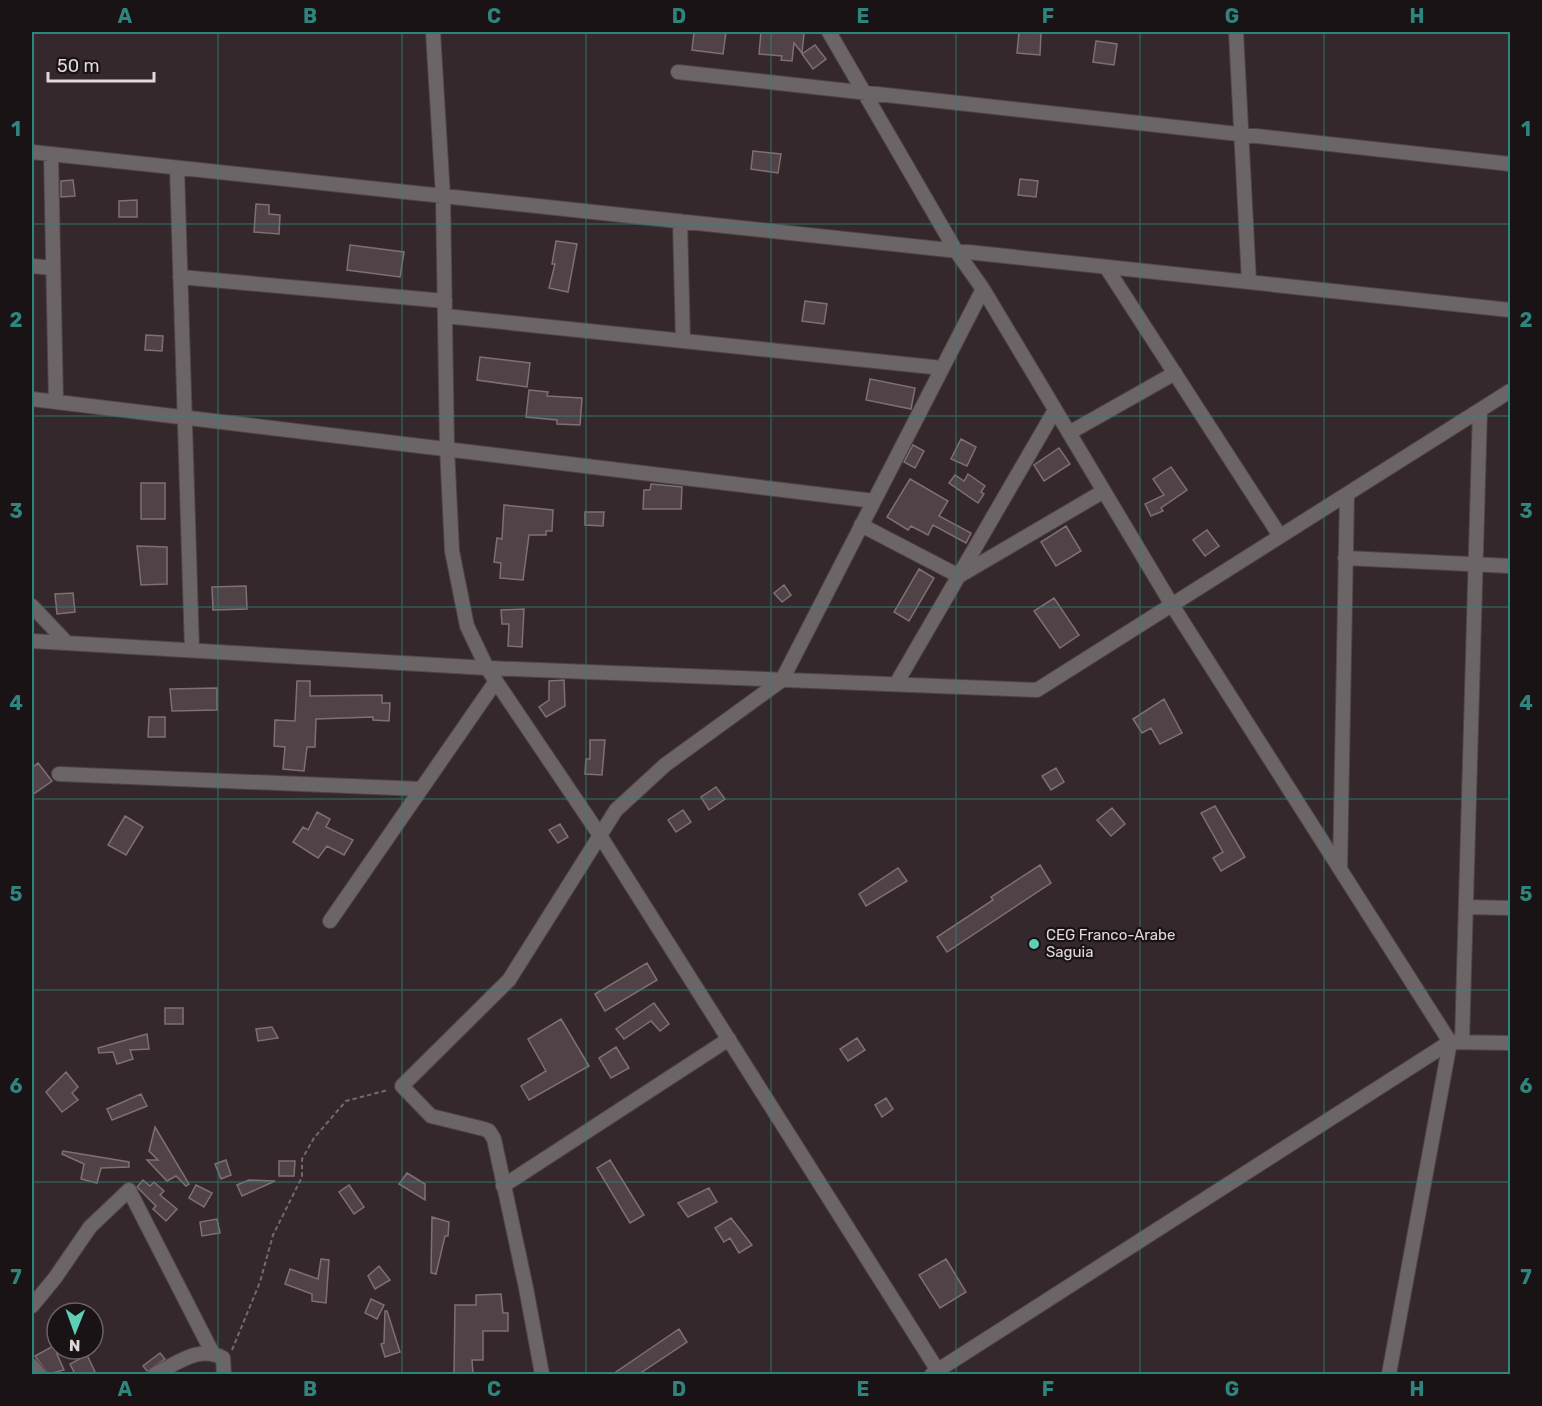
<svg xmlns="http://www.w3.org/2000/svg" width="1542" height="1406" viewBox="0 0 1542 1406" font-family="Rubik,sans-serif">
	<rect width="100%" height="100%" fill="#35282c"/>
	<!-- building -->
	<path fill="#504246" stroke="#7e6f73" stroke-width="1.5" d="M694,32H726L723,54L692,50Z
		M761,32L804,33L802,53L794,43L792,61L781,60L782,56L759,54Z
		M1019,32H1041L1040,55L1017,53Z
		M1096,41L1117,44L1114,65L1093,62Z
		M815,45L826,59L813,69L802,54Z
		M753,151L781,154L778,173L751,169Z
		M1020,179L1038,181L1036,197L1018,195Z
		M73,180L75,196L61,197V181Z
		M137,200V217H119V201Z
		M256,204L269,205V214L280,215L279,234L254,232Z
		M556,241L577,244L568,292L549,288L555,264H552Z
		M350,245L404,252L400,277L347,270Z
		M805,301L827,304L824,324L802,321Z
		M146,335L163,336L162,351L145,350Z
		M480,357L530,363L527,387L477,380Z
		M870,379L915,388L911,409L866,400Z
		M529,390L548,392L547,396L582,398L580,425L557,424V420L526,417Z
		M961,439L976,447L967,466L951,459Z
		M913,445L924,451L915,468L904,462Z
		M1059,448L1070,464L1044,481L1034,465Z
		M1171,467L1187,490L1161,508L1163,511L1151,516L1145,504L1164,495L1153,479Z
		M968,474L985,486L981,492L984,494L978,503L949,483L955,475L964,481Z
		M910,479L948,501L939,516L971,533L966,543L933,525L928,535L911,526L908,530L887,517Z
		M141,483H165V519H141Z
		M651,484L682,487L681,509H643L644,490H650Z
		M504,505L553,510L552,531H546V535H529L523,580L500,578L501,563L494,562L497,538L502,539Z
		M585,512H604L603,526L585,525Z
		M1066,526L1081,551L1056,566L1041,542Z
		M1207,530L1219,546L1205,556L1193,540Z
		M137,546L167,547V584L141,585Z
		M919,569L934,578L909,621L894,612Z
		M784,585L791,595L782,602L774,593Z
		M246,586L247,609L213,610L212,587Z
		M73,593L75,612L57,614L55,594Z
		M1054,598L1079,635L1060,648L1034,611Z
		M524,609L522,647L508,646L509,624H502L501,610Z
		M564,680L565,706L546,717L539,707L549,700V681Z
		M297,681H310V696L382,695V703H390L389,721L373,720V717L316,719L315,747H307L304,771L283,769L285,747L274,746L275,720L295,721Z
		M217,688V710L172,711L170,689Z
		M1164,699L1182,733L1160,744L1151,728L1142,733L1133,719Z
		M149,717H165V737H148Z
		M590,740H605L602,775L585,774L586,759H590Z
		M38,763L52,781L32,795V768Z
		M1056,768L1064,782L1051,790L1042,776Z
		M716,787L725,799L709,810L701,797Z
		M1215,806L1245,857L1221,871L1213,858L1223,852L1201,813Z
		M1112,808L1125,824L1111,836L1097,820Z
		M683,810L691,822L676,832L668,820Z
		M317,812L330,819L326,827L353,840L344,855L327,846L318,858L293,842L303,827L308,830Z
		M125,816L143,827L126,855L108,845Z
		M560,824L568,837L558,843L549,830Z
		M1040,865L1051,883L947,952L937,937L993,900L991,897Z
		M898,868L907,881L866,906L859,894Z
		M647,963L657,980L605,1011L595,994Z
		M654,1003L669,1024L660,1031L651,1021L624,1039L616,1029Z
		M165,1008H183V1024H165Z
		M561,1019L589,1066L529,1100L521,1086L546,1071L528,1039Z
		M272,1027L278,1038L258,1041L256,1029Z
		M147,1034L149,1049L130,1050L133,1059L117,1064L113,1052L99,1053L98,1048Z
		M857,1038L865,1050L848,1061L840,1049Z
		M616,1047L629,1068L611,1078L599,1058Z
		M66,1072L78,1087L72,1093L78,1100L62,1112L46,1092Z
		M141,1094L147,1106L112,1120L107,1109Z
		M886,1098L893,1109L882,1117L875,1105Z
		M155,1127L189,1184L186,1186L176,1176L167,1181L147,1160H158L149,1151Z
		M63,1151L129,1162V1167L101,1168L97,1183L81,1179L84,1164L62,1154Z
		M226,1160L231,1175L221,1179L215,1164Z
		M610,1160L644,1215L630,1223L597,1168Z
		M279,1161H295L294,1176H279Z
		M407,1173L425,1184V1200L399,1184Z
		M143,1180L150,1186L154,1182L164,1191L160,1195L177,1209L166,1221L153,1209L156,1206L137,1187Z
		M249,1180L275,1181L242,1196L237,1185Z
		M196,1185L212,1193L204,1207L189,1198Z
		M349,1185L364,1207L354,1214L339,1192Z
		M709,1188L717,1202L688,1217L678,1203Z
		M432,1217L449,1222L448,1236H445L436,1274L431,1273Z
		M731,1218L752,1245L739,1253L730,1238L724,1242L715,1228Z
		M217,1219L220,1233L202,1236L200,1222Z
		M321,1259L329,1260L326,1303L312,1301V1294L285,1284L290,1269L318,1279Z
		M946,1259L966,1292L940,1308L919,1275Z
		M379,1266L390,1280L375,1289L368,1276Z
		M501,1294L503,1313H508V1331H483V1360H472L473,1374H454L455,1305H476V1295Z
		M371,1299L384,1305L377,1319L365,1313Z
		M385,1311H387L400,1352L385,1357L381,1344L384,1343Z
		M679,1329L687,1342L639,1374H613Z
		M57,1344V1354L64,1370L48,1374L35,1356Z
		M160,1353L165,1359L147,1371L143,1366Z
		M87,1355L96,1374H75L70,1364Z"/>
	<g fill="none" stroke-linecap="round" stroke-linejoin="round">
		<!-- street casing -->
		<g stroke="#514448" stroke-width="16">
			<path id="street" d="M433,32L443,196L447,447L452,551L467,626L487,668L599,834L940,1374
				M829,32L956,251L983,289L1172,605L1450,1042L1389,1374
				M1236,32L1249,282
				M678,72L1510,164
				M32,152L1510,310
				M51,154L56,402
				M177,168L192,650
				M680,221L683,341
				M32,266L53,268
				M1106,267L1280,536
				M180,277L445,301
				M445,316L942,368
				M32,399L874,501
				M1069,433L1175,373
				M861,525L959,576L1104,491
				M1345,558L1510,566
				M32,606L67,643
				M32,641L487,668L1037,690L1510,391
				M896,684L1055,410
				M59,774L421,789
				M1340,869L1347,494
				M1466,907L1510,908
				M330,921L496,681
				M1462,1042L1480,410
				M503,1186L729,1039
				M32,1306L55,1278L90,1227L129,1190L212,1352
				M32,1366L39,1374
				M155,1374C178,1363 199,1345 223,1358L224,1374
				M542,1374L526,1288L494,1139L489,1131L484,1129L431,1116L402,1086L509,980L616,810L665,765L782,680L983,289
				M932,1374L1450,1042L1510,1043"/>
		</g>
		<!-- path -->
		<path stroke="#75696d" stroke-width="2" stroke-dasharray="4.5 3" stroke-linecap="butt" d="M232,1350L260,1282L273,1235L302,1177V1159L314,1138L346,1101L388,1090"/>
		<!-- street -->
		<use href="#street" stroke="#6c6567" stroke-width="14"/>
	</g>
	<!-- grid -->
	<path fill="none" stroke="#2e857e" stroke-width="1.5" stroke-opacity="0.55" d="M218,32V1374M402,32V1374M586,32V1374M771,32V1374M956,32V1374M1140,32V1374M1324,32V1374M32,224H1510M32,416H1510M32,607H1510M32,799H1510M32,990H1510M32,1182H1510"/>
	<!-- markers -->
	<circle fill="#5eceb7" stroke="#191315" stroke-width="2" cx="1034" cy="944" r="6"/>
	<g text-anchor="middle" stroke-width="4.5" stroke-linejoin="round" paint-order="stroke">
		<!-- poi labels -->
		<g font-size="15" fill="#e1d8da" stroke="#191315" text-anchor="start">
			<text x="1046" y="940">CEG Franco-Arabe<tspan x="1046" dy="17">Saguia</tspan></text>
		</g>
	</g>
	<!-- border -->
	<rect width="1542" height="1406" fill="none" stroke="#191315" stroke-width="66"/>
	<!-- north arrow -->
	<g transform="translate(75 1331) rotate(181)"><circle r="28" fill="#191315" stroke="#696264" stroke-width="1.5"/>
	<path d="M0-4.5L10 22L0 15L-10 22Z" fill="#5eceb7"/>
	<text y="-9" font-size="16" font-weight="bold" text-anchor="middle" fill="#e1d8da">N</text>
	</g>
	<!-- scale -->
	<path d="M48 72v9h106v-9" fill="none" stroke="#e1d8da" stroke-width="3"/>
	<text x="57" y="72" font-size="18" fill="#e1d8da" stroke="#191315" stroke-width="4.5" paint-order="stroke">50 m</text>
	<rect x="33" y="33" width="1476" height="1340" fill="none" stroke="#2e857e" stroke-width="2"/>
	<g font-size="20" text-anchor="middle" font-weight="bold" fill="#2e857e">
		<text x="125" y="23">A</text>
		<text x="310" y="23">B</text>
		<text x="494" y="23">C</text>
		<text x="679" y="23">D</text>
		<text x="863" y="23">E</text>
		<text x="1048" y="23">F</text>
		<text x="1232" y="23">G</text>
		<text x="1417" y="23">H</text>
		<text x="16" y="136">1</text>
		<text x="1526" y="136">1</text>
		<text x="16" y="327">2</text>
		<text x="1526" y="327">2</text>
		<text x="16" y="518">3</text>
		<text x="1526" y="518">3</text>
		<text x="16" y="710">4</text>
		<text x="1526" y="710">4</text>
		<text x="16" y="901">5</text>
		<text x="1526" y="901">5</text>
		<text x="16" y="1093">6</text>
		<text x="1526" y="1093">6</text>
		<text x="16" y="1284">7</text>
		<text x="1526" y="1284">7</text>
		<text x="125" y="1396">A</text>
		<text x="310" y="1396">B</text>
		<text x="494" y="1396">C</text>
		<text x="679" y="1396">D</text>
		<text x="863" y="1396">E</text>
		<text x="1048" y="1396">F</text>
		<text x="1232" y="1396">G</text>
		<text x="1417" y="1396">H</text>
	</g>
</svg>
